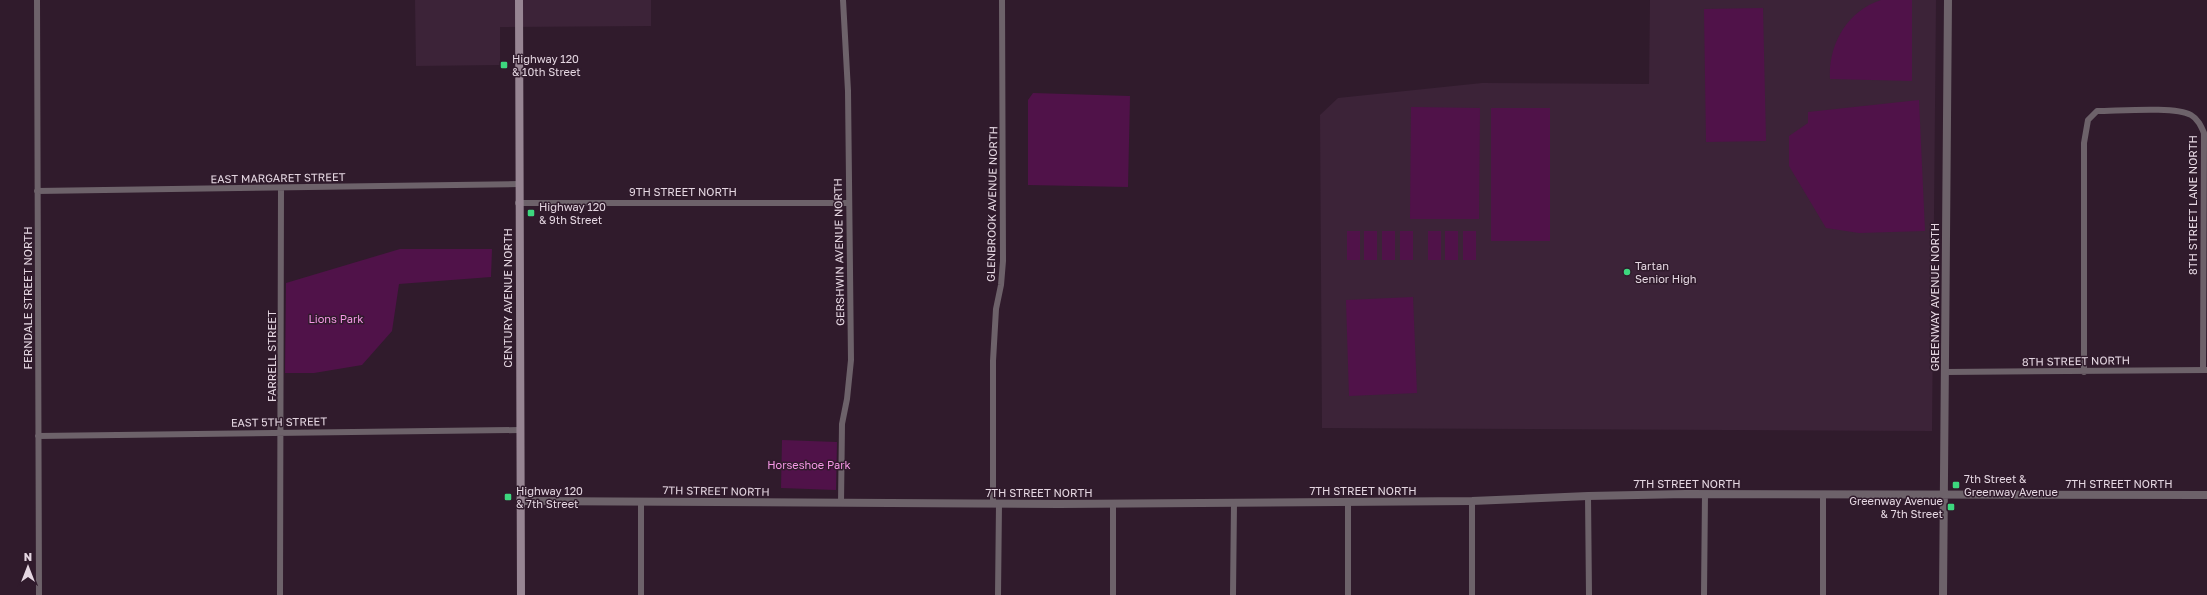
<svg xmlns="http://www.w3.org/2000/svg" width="2207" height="595" viewBox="0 0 2207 595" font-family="'Golos Text',sans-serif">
	<rect width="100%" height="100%" fill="#301b2c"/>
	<!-- built -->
	<path fill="#3c2338" d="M415,0H651V26L500,27V65L416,66Z
		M1650,0H1936L1932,431L1322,428L1320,115L1338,98L1482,83L1649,84Z"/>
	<!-- green -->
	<path fill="#501249" d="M1881,0H1912V81L1830,79C1828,45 1847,11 1881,0Z
		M1763,8L1766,141L1706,142L1704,9Z
		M1033,93L1130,96L1128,187L1028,185V100Z
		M1919,100L1925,231L1859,233L1826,228L1789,166V136L1808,123V112Z
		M1411,107L1480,108L1479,219H1410Z
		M1491,108H1550V241H1491Z
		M1347,231H1360V260H1347Z
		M1364,231H1377V260H1364Z
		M1382,231H1395V260H1382Z
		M1400,231H1413V260H1400Z
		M1428,231H1441V260H1428Z
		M1445,231H1458V260H1445Z
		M1463,231H1476V260H1463Z
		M400,249H492L491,277L399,284L392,331L362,365L314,373H285L286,283Z
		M1413,297L1417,393L1349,396L1346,300Z
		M782,440L837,442L836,490L781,488Z"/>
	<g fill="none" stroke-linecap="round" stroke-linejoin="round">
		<!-- minor -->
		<path stroke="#6d626a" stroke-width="6" d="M37,0L39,595
			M37,191L519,184
			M518,203H848
			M1946,372L2207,370
			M2084,372V143L2088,120L2097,111C2118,111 2175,106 2191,115C2198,119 2201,126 2204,133L2203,370
			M38,436L519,430
			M1823,495V595
			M1588,496L1589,595
			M641,502V595
			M841,503L842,424L847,399L851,360L848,91L843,0
			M993,504V361L996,309L1001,285L1003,261L1002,0
			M280,595L281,188
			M998,595L999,504
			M1113,595V504
			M1233,595L1234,503
			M1348,595V502
			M1472,595V501
			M1704,595L1705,494"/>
		<!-- tertiary -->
		<path stroke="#6d626a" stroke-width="8" d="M520,501L1059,504L1472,501L1588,496L1686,494L2207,495
			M1943,595L1948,0"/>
		<!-- secondary -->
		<path stroke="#978593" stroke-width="8" d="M519,0L521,595"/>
	</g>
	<!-- markers -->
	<g fill="#3dd77e" stroke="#301b2c" stroke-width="1.5">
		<rect x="500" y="61" width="8" height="8" rx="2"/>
		<rect x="527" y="209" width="8" height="8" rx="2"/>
		<circle cx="1627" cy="272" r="4"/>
		<rect x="1952" y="481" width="8" height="8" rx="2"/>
		<rect x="504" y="493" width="8" height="8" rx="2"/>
		<rect x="1947" y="503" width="8" height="8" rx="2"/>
	</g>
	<g text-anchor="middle" stroke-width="3" stroke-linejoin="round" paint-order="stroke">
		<!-- poi labels -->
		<g font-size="11" fill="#e5d7e2" stroke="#301b2c" text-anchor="start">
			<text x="512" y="63">Highway 120<tspan x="512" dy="13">&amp; 10th Street</tspan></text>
			<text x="539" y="211">Highway 120<tspan x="539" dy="13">&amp; 9th Street</tspan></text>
			<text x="1635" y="270">Tartan<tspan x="1635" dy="13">Senior High</tspan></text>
			<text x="1964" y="483">7th Street &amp;<tspan x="1964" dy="13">Greenway Avenue</tspan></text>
			<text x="516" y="495">Highway 120<tspan x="516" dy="13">&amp; 7th Street</tspan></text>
			<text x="1943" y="505" text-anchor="end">Greenway Avenue<tspan x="1943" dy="13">&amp; 7th Street</tspan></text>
		</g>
		<!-- street labels -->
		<g font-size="11" fill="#e5d7e2" stroke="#301b2c">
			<text transform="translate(278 178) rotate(-1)" y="4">EAST MARGARET STREET</text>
			<text x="683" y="196">9TH STREET NORTH</text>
			<text transform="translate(992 204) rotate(-89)" y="4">GLENBROOK AVENUE NORTH</text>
			<text transform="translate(2193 205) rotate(-90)" y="4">8TH STREET LANE NORTH</text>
			<text transform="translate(839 252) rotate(-91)" y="4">GERSHWIN AVENUE NORTH</text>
			<text transform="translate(1935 297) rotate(-90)" y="4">GREENWAY AVENUE NORTH</text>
			<text transform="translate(28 298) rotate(-90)" y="4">FERNDALE STREET NORTH</text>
			<text transform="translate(508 298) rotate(-90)" y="4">CENTURY AVENUE NORTH</text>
			<text transform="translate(272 356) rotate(-90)" y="4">FARRELL STREET</text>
			<text transform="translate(2076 361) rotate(-1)" y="4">8TH STREET NORTH</text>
			<text transform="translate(279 422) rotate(-1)" y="4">EAST 5TH STREET</text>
			<text x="1687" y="488">7TH STREET NORTH</text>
			<text x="2119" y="488">7TH STREET NORTH</text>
			<text transform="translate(716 491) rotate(1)" y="4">7TH STREET NORTH</text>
			<text x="1363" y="495">7TH STREET NORTH</text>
			<text x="1039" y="497">7TH STREET NORTH</text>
		</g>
		<!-- park labels -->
		<g font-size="11" fill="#f698e6" stroke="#301b2c">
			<text x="336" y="323">Lions Park</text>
			<text x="809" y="469">Horseshoe Park</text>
		</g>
	</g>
	<!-- north arrow -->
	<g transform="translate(28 567)" stroke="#301b2c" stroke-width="3" paint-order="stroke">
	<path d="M0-3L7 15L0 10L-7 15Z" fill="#e5d7e2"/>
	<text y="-6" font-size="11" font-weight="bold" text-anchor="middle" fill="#e5d7e2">N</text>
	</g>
</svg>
